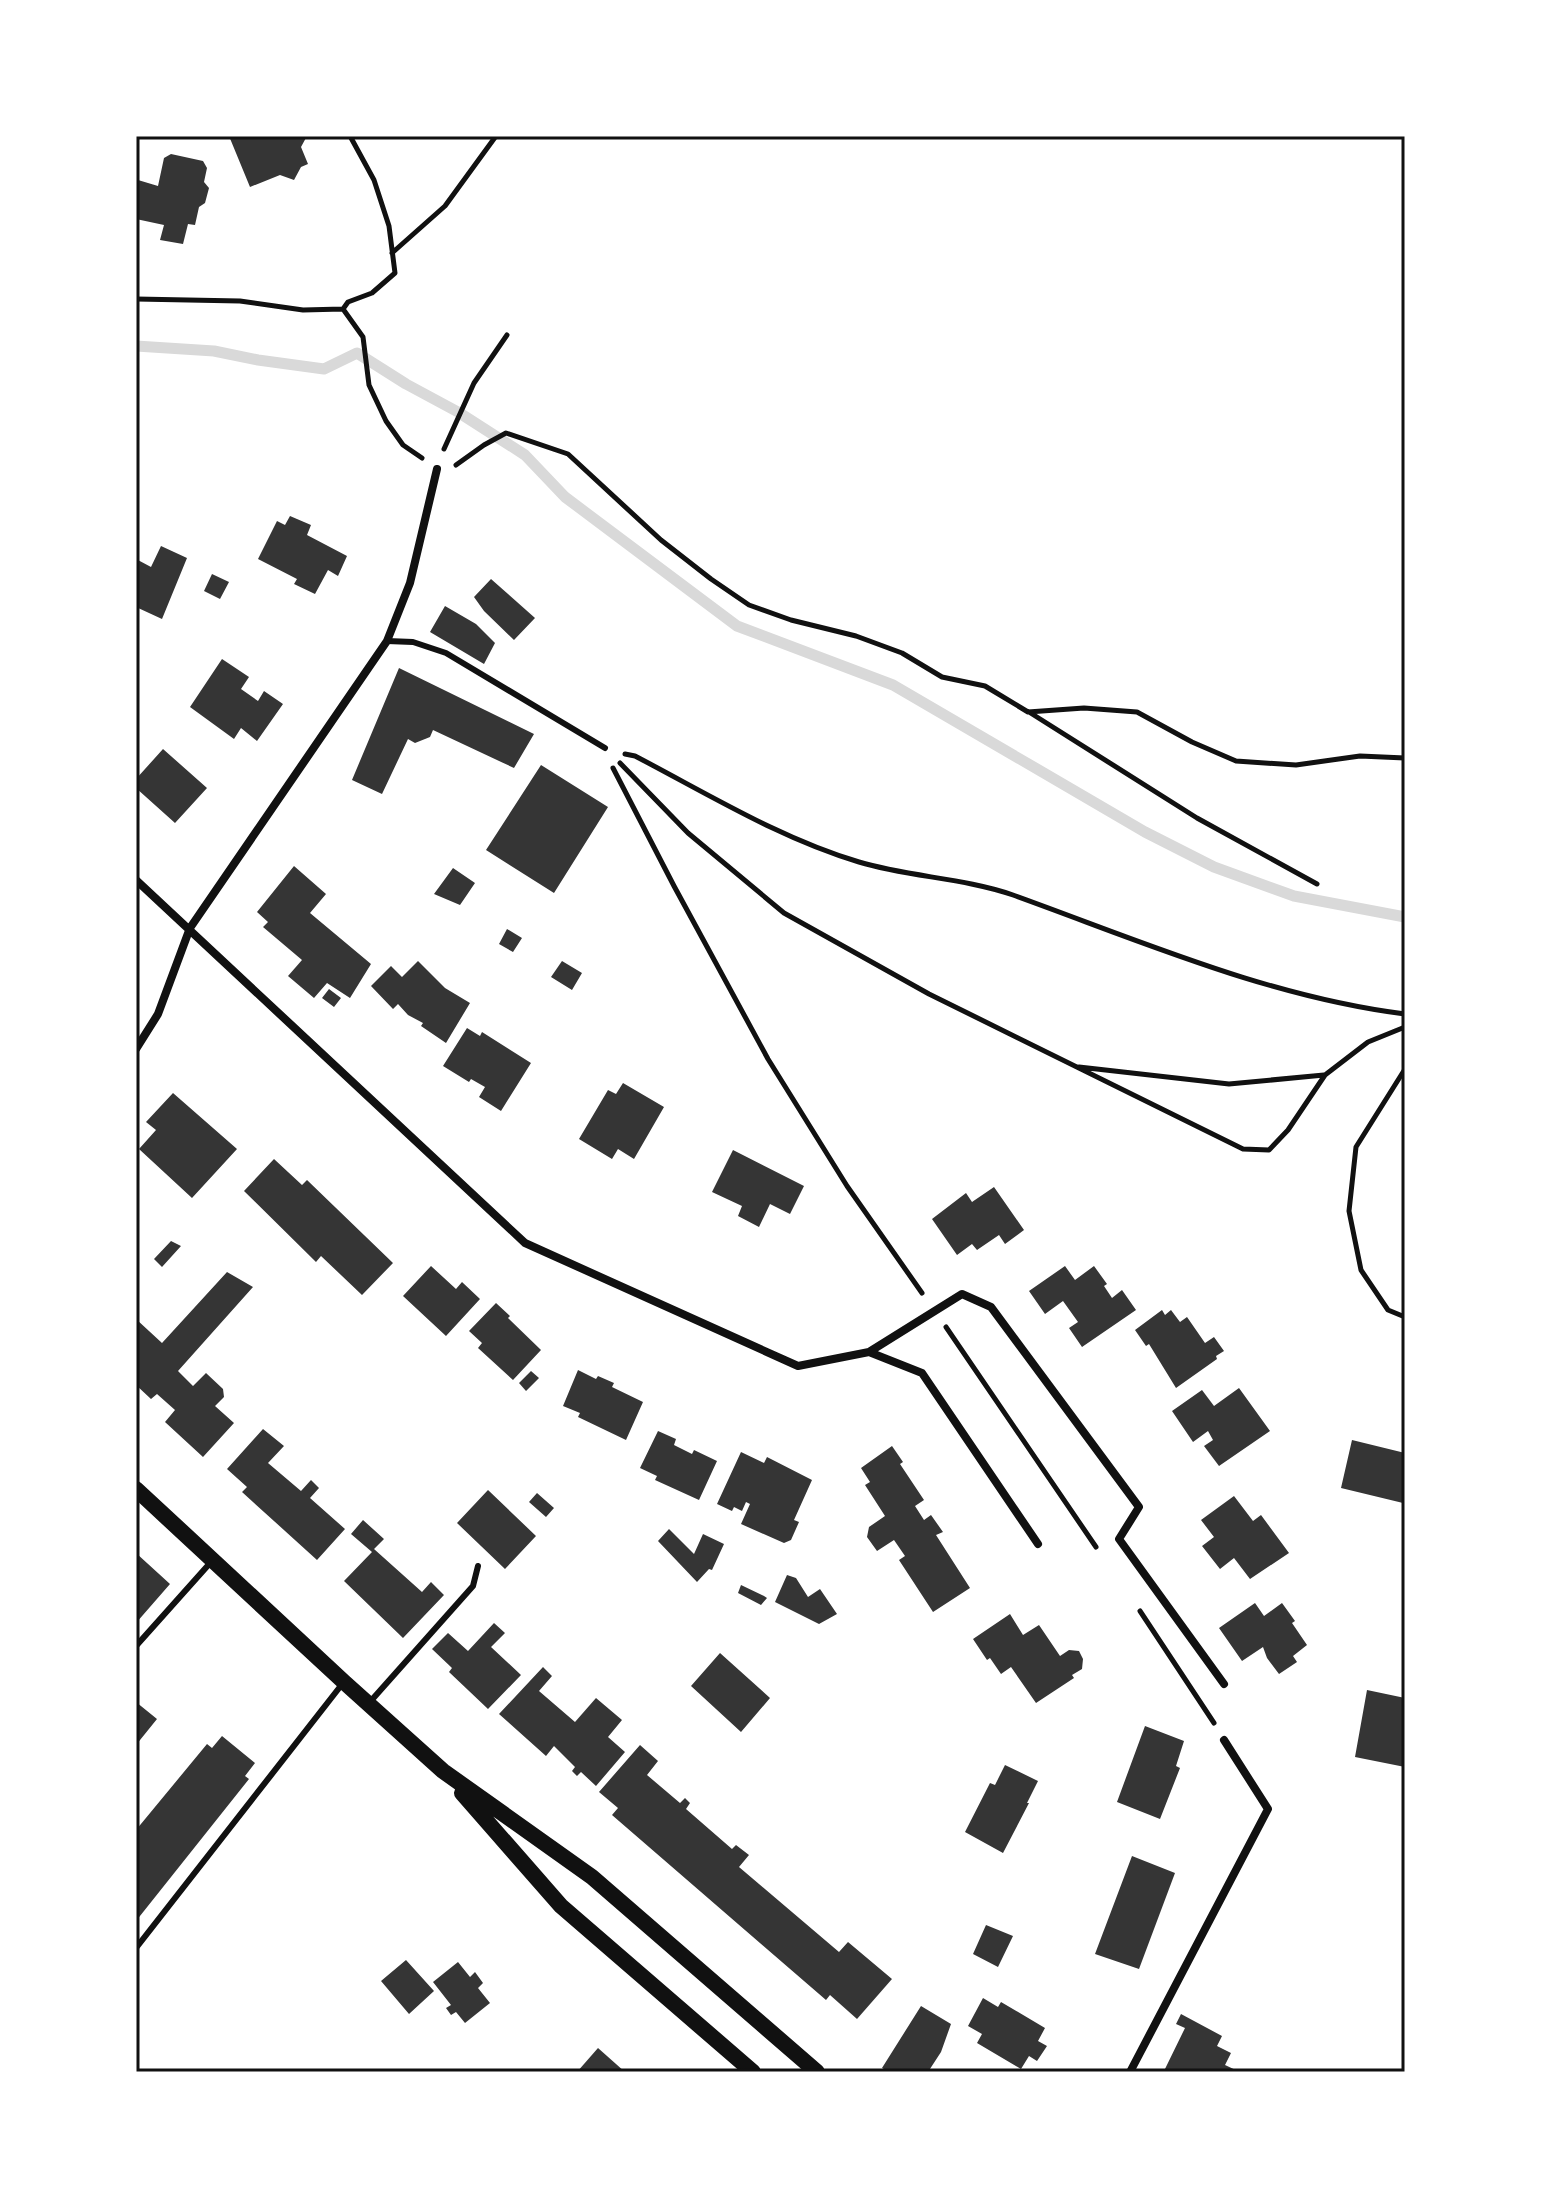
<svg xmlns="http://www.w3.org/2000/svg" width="1541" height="2208" viewBox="0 0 1541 2208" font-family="Jost,sans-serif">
	<rect width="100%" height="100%" fill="#fff"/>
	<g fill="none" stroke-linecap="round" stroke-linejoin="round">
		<!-- stream -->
		<path stroke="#d9d9d9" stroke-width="11" d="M136,346L214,351L258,360L324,369L357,353L406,384L458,412L525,455L565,497L737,626L893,685L1145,832L1214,867L1294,896L1405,917"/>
	</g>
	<!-- building -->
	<path fill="#353535" d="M229,136H307L301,147L308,164L301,167L294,180L280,175L250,187Z
		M171,154L203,161L207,168L204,182L209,188L205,203L199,207L195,225L188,224L183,244L160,240L164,225L136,219L138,180L158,186L164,158Z
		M290,516L311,525L307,535L347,556L338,576L328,570L315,594L294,584L297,579L258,559L277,521L285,525Z
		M161,546L187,558L162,619L136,607V559L151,567Z
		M212,574L229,582L220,599L204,591Z
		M491,579L535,618L514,640L484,611L474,597Z
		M445,606L476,624L495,643L484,664L430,632Z
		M222,659L249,677L241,689L258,701L264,691L283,704L257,741L241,728L234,739L190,707Z
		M399,668L534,734L514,768L433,730L430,737L415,743L408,739L382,794L352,780Z
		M163,749L207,788L175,823L136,788V779Z
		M541,765L608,807L554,893L486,850Z
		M294,866L326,894L310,913L371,964L350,998L327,983L314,998L288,976L302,960L263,927L268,922L257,912Z
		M453,868L475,883L460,905L434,894Z
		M507,929L522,938L513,952L499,944Z
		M418,961L445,988L470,1003L446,1043L421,1026L423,1023L408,1015L398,1004L393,1009L371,986L391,966L402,977Z
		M562,961L582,973L572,990L551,977Z
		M329,989L341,998L334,1007L322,998Z
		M467,1028L480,1036L482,1032L531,1063L501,1111L479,1097L485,1087L471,1079L469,1082L443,1066Z
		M623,1083L664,1107L634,1159L618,1149L612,1159L579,1139L608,1090L616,1094Z
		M173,1093L237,1149L192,1198L139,1149L156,1130L146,1122Z
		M733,1150L804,1186L790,1214L770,1204L759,1227L738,1216L742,1206L712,1192Z
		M274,1159L302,1185L307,1180L393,1263L362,1295L321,1256L316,1262L244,1191Z
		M994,1187L1024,1230L1005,1244L999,1235L977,1250L972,1244L957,1255L932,1219L966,1193L972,1202Z
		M171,1241L181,1246L162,1267L154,1259Z
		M431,1266L456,1289L462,1282L480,1299L446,1336L403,1296Z
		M1065,1266L1075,1280L1094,1266L1107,1284L1104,1286L1112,1298L1122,1290L1136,1310L1082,1347L1069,1328L1078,1322L1063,1301L1045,1314L1029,1291Z
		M227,1272L253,1287L178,1371L193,1386L206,1373L223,1389L224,1397L215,1406L234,1423L203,1457L165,1422L175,1410L157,1394L151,1399L136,1385V1319L162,1343Z
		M496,1303L510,1316L508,1318L541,1350L513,1380L478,1348L482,1343L469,1331Z
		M1162,1310L1165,1315L1171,1310L1180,1322L1187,1317L1205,1343L1214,1337L1224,1351L1216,1356L1217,1359L1176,1388L1149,1344L1146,1346L1135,1330Z
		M578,1370L596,1379L598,1376L614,1383L612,1387L643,1402L626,1440L578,1417L580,1413L563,1406Z
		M531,1371L539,1378L526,1391L519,1383Z
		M1239,1388L1270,1431L1219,1466L1204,1446L1213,1440L1208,1431L1193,1442L1172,1411L1202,1390L1214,1406Z
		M263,1429L284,1446L268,1463L301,1491L311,1480L319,1488L310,1498L345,1529L317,1560L242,1492L247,1487L227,1469Z
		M658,1431L676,1439L674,1445L692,1454L694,1450L717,1461L699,1500L655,1480L657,1476L640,1468Z
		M1352,1440L1405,1453L1403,1503L1341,1488Z
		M892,1446L903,1462L900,1464L924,1500L915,1506L924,1520L931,1515L943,1532L936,1535L970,1588L933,1612L899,1560L905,1556L894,1540L877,1551L867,1537L869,1527L885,1516L865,1485L870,1482L861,1468Z
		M741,1452L764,1463L767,1457L812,1480L794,1520L799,1522L791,1540L784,1543L741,1524L750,1504L746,1502L742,1511L734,1507L732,1511L717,1504Z
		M488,1490L536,1536L505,1569L457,1523Z
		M537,1493L554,1508L546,1517L529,1502Z
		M1234,1496L1253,1521L1261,1515L1289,1553L1250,1579L1234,1558L1220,1569L1202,1546L1214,1537L1201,1520Z
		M363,1520L384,1539L374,1549L422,1592L431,1582L444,1595L403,1638L344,1581L372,1552L351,1534Z
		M669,1529L694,1554L703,1534L724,1544L712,1570L709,1569L697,1582L658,1541Z
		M136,1553L170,1584L136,1623Z
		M787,1575L796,1578L808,1597L820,1589L837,1614L819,1624L775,1602Z
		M741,1585L764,1596L767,1598L761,1605L738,1593Z
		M1255,1603L1264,1616L1282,1603L1295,1621L1292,1623L1307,1645L1293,1656L1297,1662L1279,1674L1267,1658L1263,1647L1242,1661L1219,1628Z
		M1010,1614L1023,1635L1039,1625L1060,1656L1069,1650L1079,1651L1083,1659L1082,1669L1072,1675L1074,1678L1036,1703L1011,1667L1001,1674L990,1658L987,1660L973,1639Z
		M494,1623L505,1633L491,1647L521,1675L488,1709L449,1672L452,1668L432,1649L448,1633L468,1651Z
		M720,1653L770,1698L741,1732L691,1686Z
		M543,1667L552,1676L539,1691L575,1722L596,1698L622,1720L608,1737L625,1752L596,1786L581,1772L577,1776L572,1771L575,1767L554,1746L546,1756L499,1714Z
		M1367,1690L1405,1698V1767L1355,1757Z
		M136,1702L157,1719L136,1745Z
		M1145,1726L1184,1741L1176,1766L1180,1768L1160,1819L1117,1802Z
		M222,1736L255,1763L245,1776L249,1779L136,1921V1830L207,1744L212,1748Z
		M640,1745L658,1761L647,1775L680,1803L685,1798L690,1803L686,1809L732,1849L736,1845L749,1855L739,1867L839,1952L848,1942L892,1979L857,2019L830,1995L826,2000L612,1815L618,1808L599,1792Z
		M1005,1765L1038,1781L1027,1803H1029L1003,1853L965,1832L990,1783L995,1785Z
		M1132,1856L1175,1873L1139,1969L1095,1954Z
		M986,1925L1013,1936L998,1967L973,1954Z
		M406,1960L434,1991L409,2014L381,1981Z
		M458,1962L470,1977L475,1972L483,1983L478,1988L490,2003L465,2023L456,2012L451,2015L446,2008L451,2005L433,1982Z
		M983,1998L998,2007L1001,2002L1045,2028L1038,2041L1047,2046L1037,2061L1029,2056L1021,2069L977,2043L982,2034L968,2026Z
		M921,2006L951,2024L941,2052L928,2072H889L882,2068Z
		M1181,2014L1222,2036L1217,2046L1231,2053L1225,2065L1240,2072L1164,2071L1185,2028L1176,2024Z
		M598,2048L625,2072H577Z"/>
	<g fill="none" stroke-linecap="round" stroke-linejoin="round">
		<!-- path -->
		<path stroke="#111" stroke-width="5" d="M392,253L445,206L496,136
			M136,299L240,301L303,310L343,309L348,302L372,293L395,273L389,226L374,180L350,136
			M343,309L363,337L369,385L386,421L403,445L422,458
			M444,449L474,383L507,335
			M456,465L484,445L506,433L568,454L661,540L711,579L749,605L791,620L856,636L902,653L942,677L985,686L1028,712L1084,708L1137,712L1192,742L1236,761L1296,765L1360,756L1405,758
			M1029,712L1197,818L1317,884
			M625,754L635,756C708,794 781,839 859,862C909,877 964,878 1013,895C1141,941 1269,997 1405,1014
			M620,763L688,833L784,913L929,994L1243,1149L1269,1150L1288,1130L1325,1075L1368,1042L1405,1027
			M613,768L674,886L768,1059L847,1186L922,1293
			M1079,1067L1229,1084L1324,1075
			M1405,1069L1356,1147L1349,1211L1361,1270L1388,1310L1405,1317
			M946,1327L1096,1547
			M1140,1611L1214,1723"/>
		<!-- service -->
		<path stroke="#111" stroke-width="6" d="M387,641L413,642L446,653L605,748
			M136,1646L211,1562
			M369,1703L473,1586L478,1566
			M136,1948L343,1683"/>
		<!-- minor -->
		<path stroke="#111" stroke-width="8" d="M136,880L525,1243L798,1366L869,1352L962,1294L991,1307L1139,1507L1119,1539L1224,1684
			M136,1049L158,1014L190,928L387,641L410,583L437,469
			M869,1352L922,1373L1038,1544
			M1130,2072L1268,1809L1224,1740"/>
		<!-- secondary -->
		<path stroke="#111" stroke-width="16" d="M136,1489L344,1682L443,1771L592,1877L817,2072
			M462,1793L561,1906L753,2072"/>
	</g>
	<!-- border -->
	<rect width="1541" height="2208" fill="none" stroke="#ffffff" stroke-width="276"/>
	<rect x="138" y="138" width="1265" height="1932" fill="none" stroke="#111" stroke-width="3"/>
</svg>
